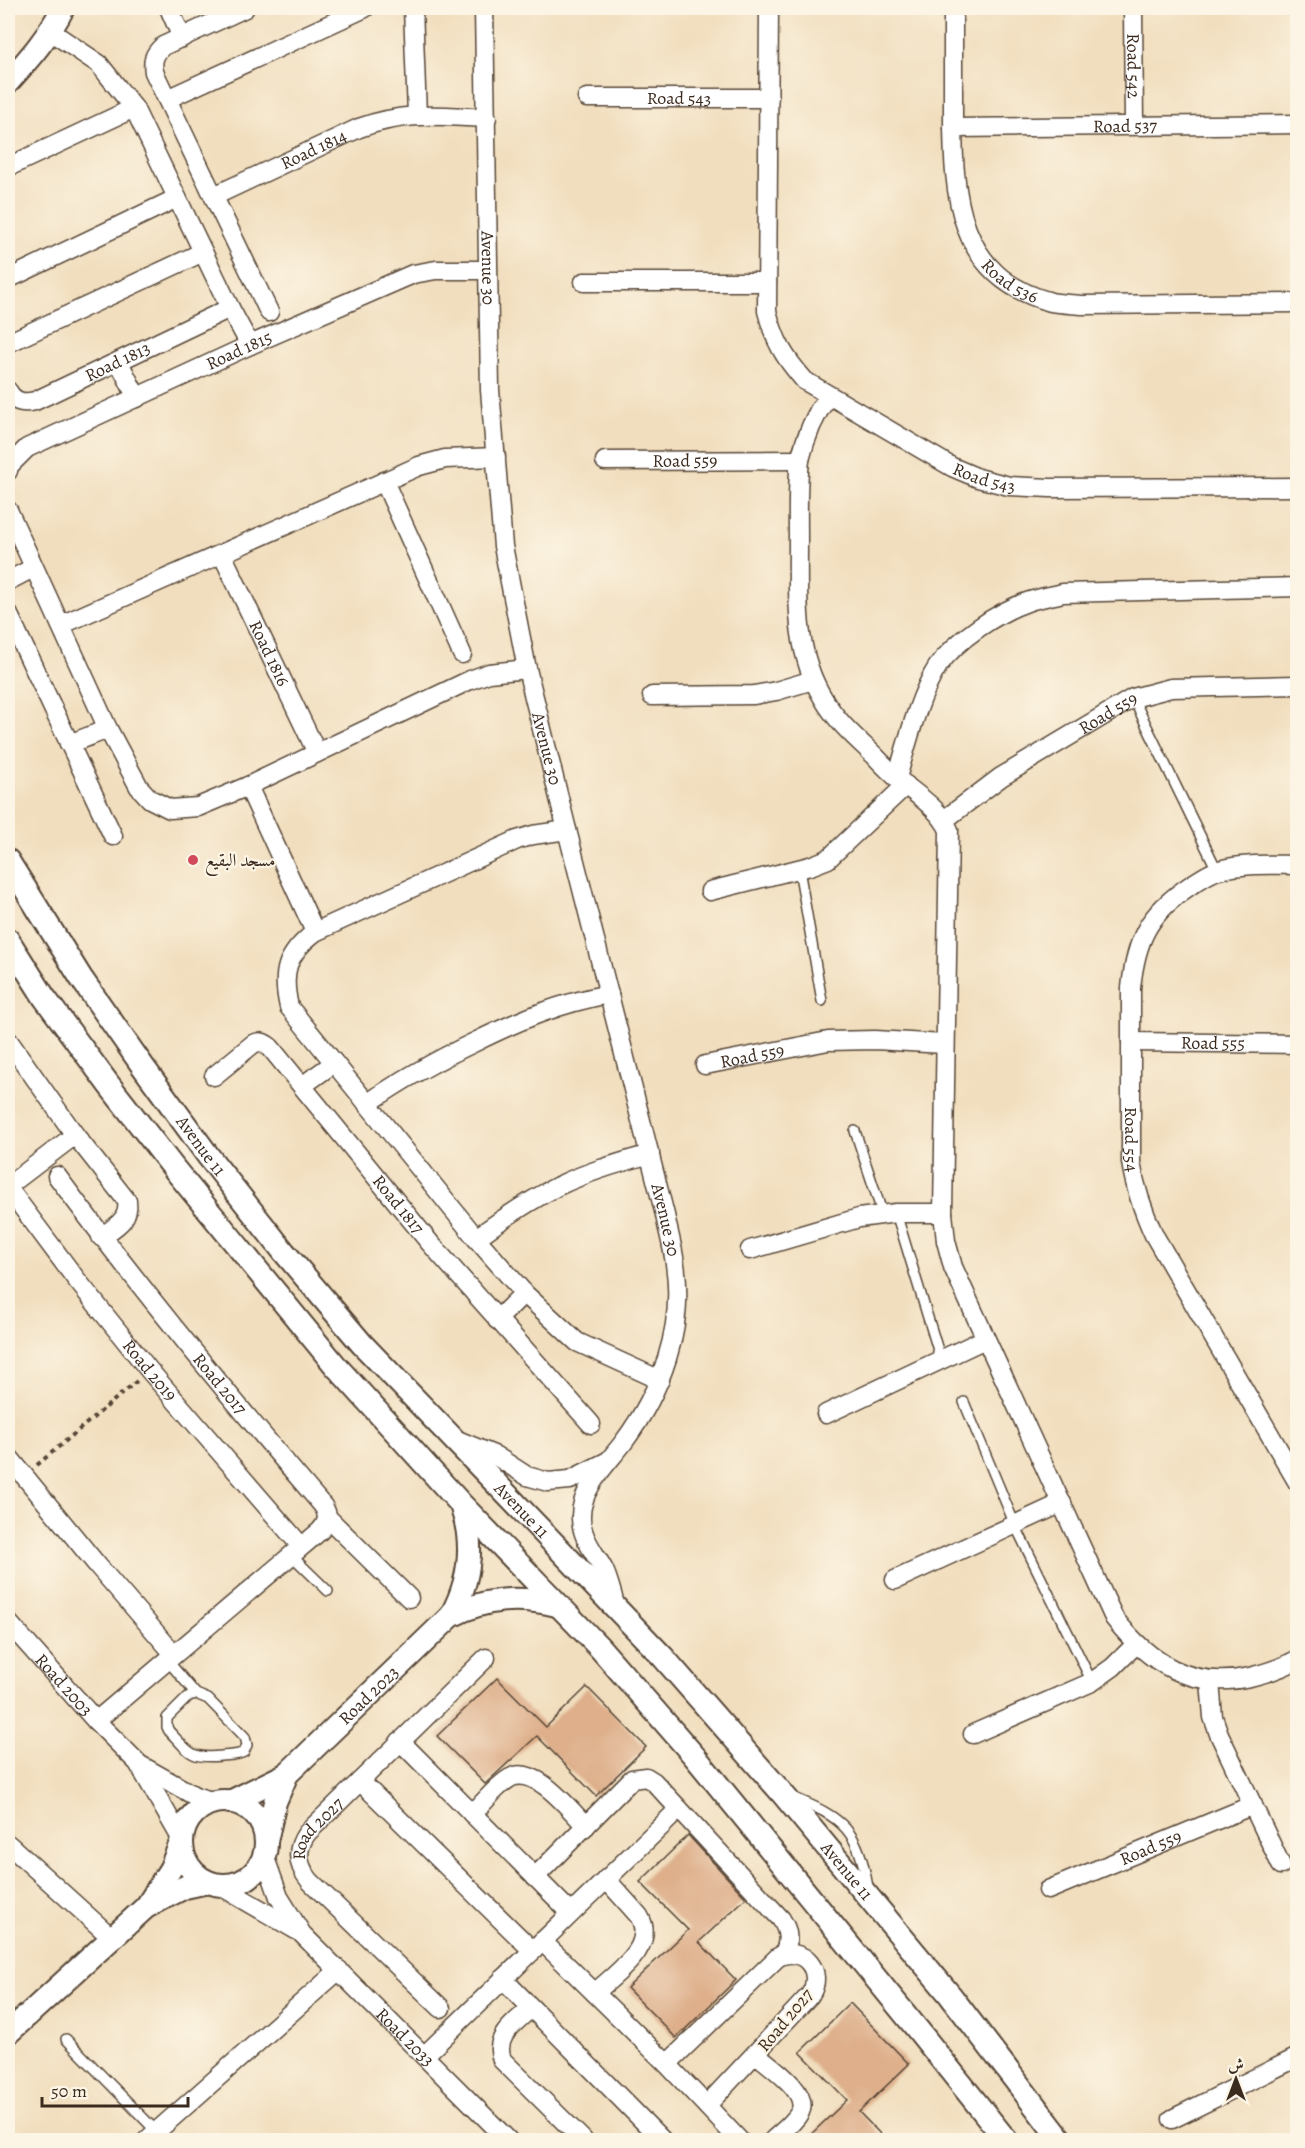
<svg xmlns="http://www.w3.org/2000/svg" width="1305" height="2148" viewBox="0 0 1305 2148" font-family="Alegreya,Amiri,serif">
	<rect width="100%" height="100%" fill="#fcf5e5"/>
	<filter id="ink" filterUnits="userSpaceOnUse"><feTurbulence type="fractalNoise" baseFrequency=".0167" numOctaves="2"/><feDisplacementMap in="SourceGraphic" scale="12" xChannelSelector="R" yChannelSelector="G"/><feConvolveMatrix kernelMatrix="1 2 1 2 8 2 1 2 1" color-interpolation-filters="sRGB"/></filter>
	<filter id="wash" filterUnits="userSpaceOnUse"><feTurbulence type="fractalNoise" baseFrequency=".008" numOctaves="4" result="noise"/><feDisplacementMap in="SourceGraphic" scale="24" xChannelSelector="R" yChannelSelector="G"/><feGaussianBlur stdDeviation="1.35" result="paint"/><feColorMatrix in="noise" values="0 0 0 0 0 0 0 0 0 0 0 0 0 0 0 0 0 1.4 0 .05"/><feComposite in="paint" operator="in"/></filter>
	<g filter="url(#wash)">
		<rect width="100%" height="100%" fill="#f1debe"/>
		<g id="blocks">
			<!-- building -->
			<path fill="#deaf8a" d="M497,1678L546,1727L587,1687L646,1747L596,1796L537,1736L485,1784L437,1736Z
				M688,1835L746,1898L699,1942L736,1980L676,2038L627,1988L688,1930L640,1882Z
				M850,2003L909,2064L859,2112L886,2140H805L847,2100L800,2052Z"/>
		</g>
	</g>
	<g filter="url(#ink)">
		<use href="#blocks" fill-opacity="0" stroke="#564536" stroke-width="1.5"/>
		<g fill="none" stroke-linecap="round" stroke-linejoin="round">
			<!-- service casing -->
			<g stroke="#564536" stroke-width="12">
				<path id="service" d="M1133,698L1217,870
					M799,869L822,1001
					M855,1131L883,1215
					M896,1213L941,1360
					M964,1402L1015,1525L1092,1682
					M291,1555L328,1591
					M167,1660L196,1694
					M196,1694L208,1699L245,1737L247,1745L244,1752C237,1756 229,1755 221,1756C190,1759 190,1753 169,1731L167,1727V1718L189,1696Z
					M792,1797C844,1818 858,1830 868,1887
					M66,2039L157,2132"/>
			</g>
			<!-- minor casing -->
			<g stroke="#564536" stroke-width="21">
				<g id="minor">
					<path d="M169,8L182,38"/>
					<path d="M245,8L163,46C154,54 152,60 154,72L269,312"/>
					<path d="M413,8L417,115"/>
					<path id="s1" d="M484,8L490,390L503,546L527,669L567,830L665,1215C668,1231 673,1247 675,1264C685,1328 661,1392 623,1443C607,1464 581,1488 581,1516C580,1536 595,1553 604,1570C609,1581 612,1593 615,1605"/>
					<path id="s2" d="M769,8L767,311C775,342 784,357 805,381L952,467L978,478L1009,486L1050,488L1298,487"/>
					<path id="s3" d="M953,8C953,43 953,78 953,113C953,195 957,277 1051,302C1061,304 1073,304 1083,305L1298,303"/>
					<path id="s4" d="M1133,8L1134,125"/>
					<path d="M50,31L99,64L134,108L230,308L250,345"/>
					<path id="s5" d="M587,98H769"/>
					<path d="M167,99L365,8"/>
					<path id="s6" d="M953,128L1298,124"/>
					<path d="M8,167L134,108"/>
					<path id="s7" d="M214,196L359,128C407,111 438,116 487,118"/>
					<path d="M8,279L177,198"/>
					<path d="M584,282H767"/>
					<path d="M8,343L203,252"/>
					<path d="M119,362L137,398"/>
					<path id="s8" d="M8,391C14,402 23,404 35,401L230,308"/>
					<path d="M828,396C814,416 806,435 800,460C797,487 798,515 798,542C798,597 794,650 823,698C836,721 856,738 875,756C882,764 890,771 898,779C915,794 939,808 949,830L943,1213L946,1241L953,1267L1114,1618C1149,1663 1191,1690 1250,1677C1266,1673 1283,1668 1298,1659"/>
					<path id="s9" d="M605,461L800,460"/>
					<path id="s10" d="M8,471L9,466L27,448L250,345L413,274L436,270H487"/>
					<path d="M384,481L462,654"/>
					<path d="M8,510L108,729L139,787L150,799L170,809L198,807L248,786L470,680L489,673L527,669"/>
					<path id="s11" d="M222,554L317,753"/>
					<path d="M8,581L33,568"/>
					<path d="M8,613L113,836"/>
					<path d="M61,625L419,466L445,459L496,457"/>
					<path d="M652,696L754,695L776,691L813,680"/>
					<path d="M69,744L108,729"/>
					<path d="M897,778C907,744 919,695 938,666C956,640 998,612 1027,602C1038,598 1051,596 1063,593L1298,587"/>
					<path d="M248,786L315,932"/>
					<path id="s12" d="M944,820L1001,777L1133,698L1171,688L1298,685"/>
					<path d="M567,830L533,835L517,840L315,932C286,955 281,972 289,1007L476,1238L524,1293L577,1342L660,1380"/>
					<path id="s13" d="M1298,865C1272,865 1244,863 1219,870C1210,872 1199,880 1191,885C1149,913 1136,938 1131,988V1162C1135,1189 1143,1211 1154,1235L1298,1483"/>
					<path d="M710,891L810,866L828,859L906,785"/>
					<path d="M8,1040L75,1135L127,1201C130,1220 115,1227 101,1237"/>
					<path id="s14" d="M1131,1042L1298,1044"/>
					<path id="s15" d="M705,1065L828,1041L875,1040L944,1044"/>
					<path id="s16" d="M214,1076L253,1044C260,1041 264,1042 270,1047L430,1243L591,1424"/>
					<path d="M302,1086L334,1063"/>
					<path d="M367,1104C401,1080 437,1060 475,1042C522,1019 557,1004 609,994"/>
					<path id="s17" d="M57,1176C141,1290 231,1399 323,1506C329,1515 328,1523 320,1531L96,1721"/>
					<path d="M8,1186L75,1135"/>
					<path id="s18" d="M8,1188L76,1279L149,1370L301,1546"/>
					<path d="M476,1238C502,1219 529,1201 558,1186C587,1172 619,1163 650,1154"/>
					<path d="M750,1250L859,1218L896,1213H943"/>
					<path d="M497,1320L524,1293"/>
					<path d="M826,1414L985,1339"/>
					<path d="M455,1439L496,1456L527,1476L548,1482L570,1480L606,1462"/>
					<path d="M8,1456L98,1566L174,1654"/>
					<path d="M327,1517L409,1598"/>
					<path d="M895,1580L1062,1503"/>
					<path id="s19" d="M8,1622L96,1721L138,1763L182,1840"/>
					<path d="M1210,1681L1213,1717L1219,1734L1281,1865"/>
					<path d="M973,1734L1092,1682L1113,1667L1136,1644"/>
					<path d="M400,1741L571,1913"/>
					<path d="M142,1766L195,1796L215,1802"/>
					<path d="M360,1781L533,1951"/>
					<path d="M472,1814C484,1803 496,1786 510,1778C535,1764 570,1810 586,1826"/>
					<path d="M8,1844L112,1938"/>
					<path id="s20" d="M264,1855L279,1897L302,1934L508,2140"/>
					<path d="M535,1877L632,1779L646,1777L654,1782L781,1919C789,1931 790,1942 783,1955"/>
					<path d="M217,1884L296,1930"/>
					<path id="s21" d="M1048,1890L1253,1805"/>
					<path d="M542,1941L667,2064L739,2140"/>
					<path d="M503,1979L662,2140"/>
					<path d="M595,1993C614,1974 658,1947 639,1916L606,1879"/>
					<path id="s22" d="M441,2008L310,1881C297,1865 295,1850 307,1833L486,1658"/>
					<path d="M531,2008C515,2023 493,2036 502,2060L583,2140"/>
					<path d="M756,2054C770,2066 810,2092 800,2112C794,2123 782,2132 773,2140"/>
					<path d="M424,2056L679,1809"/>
					<path d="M667,2064L778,1957C804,1945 825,1972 810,1995L707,2105"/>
					<path d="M1172,2119L1298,2057"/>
					<path d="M147,2140L339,1970"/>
				</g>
			</g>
			<!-- tertiary casing -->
			<g stroke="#564536" stroke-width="26">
				<g id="tertiary">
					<path d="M8,82C29,59 49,36 63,8"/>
					<path id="s23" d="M8,861L81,978L144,1068L209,1157L284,1252L362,1344L663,1657L782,1793L950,1995L1061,2140"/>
					<path d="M8,940L44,997L109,1085L176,1171L335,1365L461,1504L600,1648L696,1758L918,2030L1006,2140"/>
					<path d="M451,1616C470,1581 475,1546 462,1508"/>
					<circle cx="224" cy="1843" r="42"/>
					<path id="s24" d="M230,1802L287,1774L451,1616C486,1598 519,1596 557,1605"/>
					<path d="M266,1841L275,1802L287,1774"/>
					<path d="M147,1906L171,1868L182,1840"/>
					<path d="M8,2033L146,1907L185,1887L208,1882"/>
				</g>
			</g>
			<!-- path -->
			<path stroke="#564536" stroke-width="4" stroke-dasharray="4.5 4.5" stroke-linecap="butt" d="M37,1465L137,1381"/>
			<!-- service -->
			<use href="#service" stroke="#fff" stroke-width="9"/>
			<!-- minor -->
			<use href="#minor" stroke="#fff" stroke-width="18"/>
			<!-- tertiary -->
			<use href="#tertiary" stroke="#fff" stroke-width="22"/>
		</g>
	</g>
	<!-- markers -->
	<circle fill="#d1495b" stroke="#fcf5e5" stroke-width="2" cx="193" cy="860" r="6"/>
	<g text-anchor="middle" stroke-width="4.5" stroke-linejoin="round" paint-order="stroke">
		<!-- street labels -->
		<g font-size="18" fill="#3b2a1e" stroke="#fcf5e5">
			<text dy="6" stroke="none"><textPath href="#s4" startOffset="58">Road 542</textPath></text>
			<text dy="6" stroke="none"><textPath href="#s5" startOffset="92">Road 543</textPath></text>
			<text dy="6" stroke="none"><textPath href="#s6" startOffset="172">Road 537</textPath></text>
			<text dy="6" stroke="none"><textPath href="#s7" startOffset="110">Road 1814</textPath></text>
			<text dy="6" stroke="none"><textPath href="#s1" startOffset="260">Avenue 30</textPath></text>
			<text dy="6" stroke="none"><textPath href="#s3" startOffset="292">Road 536</textPath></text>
			<text dy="6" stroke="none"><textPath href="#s10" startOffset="264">Road 1815</textPath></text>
			<text dy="6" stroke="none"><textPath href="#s8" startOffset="123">Road 1813</textPath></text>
			<text dy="6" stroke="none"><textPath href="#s9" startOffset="80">Road 559</textPath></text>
			<text dy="6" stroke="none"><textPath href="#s2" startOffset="588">Road 543</textPath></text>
			<text dy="6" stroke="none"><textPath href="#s11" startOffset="110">Road 1816</textPath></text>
			<text dy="6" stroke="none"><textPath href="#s12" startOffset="196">Road 559</textPath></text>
			<text dy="6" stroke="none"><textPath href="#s1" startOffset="746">Avenue 30</textPath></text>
			<text dy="6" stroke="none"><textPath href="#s14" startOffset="82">Road 555</textPath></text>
			<text dy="6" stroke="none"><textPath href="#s15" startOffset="48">Road 559</textPath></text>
			<text dy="6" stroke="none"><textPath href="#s13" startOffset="387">Road 554</textPath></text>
			<text dy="6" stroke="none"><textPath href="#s23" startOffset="344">Avenue 11</textPath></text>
			<text dy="6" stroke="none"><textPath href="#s16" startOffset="272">Road 1817</textPath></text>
			<text dy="6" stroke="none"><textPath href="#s1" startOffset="1232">Avenue 30</textPath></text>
			<text dy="6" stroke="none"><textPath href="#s18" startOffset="231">Road 2019</textPath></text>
			<text dy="6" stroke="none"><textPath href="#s17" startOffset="264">Road 2017</textPath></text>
			<text dy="6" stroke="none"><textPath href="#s23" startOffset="830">Avenue 11</textPath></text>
			<text dy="6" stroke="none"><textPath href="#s19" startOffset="84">Road 2003</textPath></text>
			<text dy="6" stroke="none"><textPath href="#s24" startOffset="177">Road 2023</textPath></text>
			<text dy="6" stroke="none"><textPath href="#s22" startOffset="244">Road 2027</textPath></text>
			<text dy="6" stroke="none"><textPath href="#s21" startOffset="111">Road 559</textPath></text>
			<text dy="6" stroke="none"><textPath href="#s23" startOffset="1316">Avenue 11</textPath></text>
			<text transform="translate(785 2020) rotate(-50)" y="6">Road 2027</text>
			<text dy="6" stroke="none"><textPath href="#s20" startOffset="234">Road 2033</textPath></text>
		</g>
		<!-- poi labels -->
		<g font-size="18" fill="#3b2a1e" stroke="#fcf5e5" text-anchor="start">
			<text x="205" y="866">مسجد البقيع</text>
		</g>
	</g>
	<!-- margin -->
	<rect width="1305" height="2148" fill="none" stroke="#fcf5e5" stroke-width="30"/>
	<!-- north arrow -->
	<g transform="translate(1236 2079)" stroke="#fcf5e5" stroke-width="4.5" paint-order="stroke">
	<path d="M0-4.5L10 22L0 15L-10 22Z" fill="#3b2a1e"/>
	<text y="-9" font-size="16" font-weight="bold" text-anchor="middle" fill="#3b2a1e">ش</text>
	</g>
	<!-- scale -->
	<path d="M42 2097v9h146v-9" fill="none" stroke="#3b2a1e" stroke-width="3"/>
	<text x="51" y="2097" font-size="18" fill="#3b2a1e" stroke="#fcf5e5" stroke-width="4.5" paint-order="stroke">50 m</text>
</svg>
